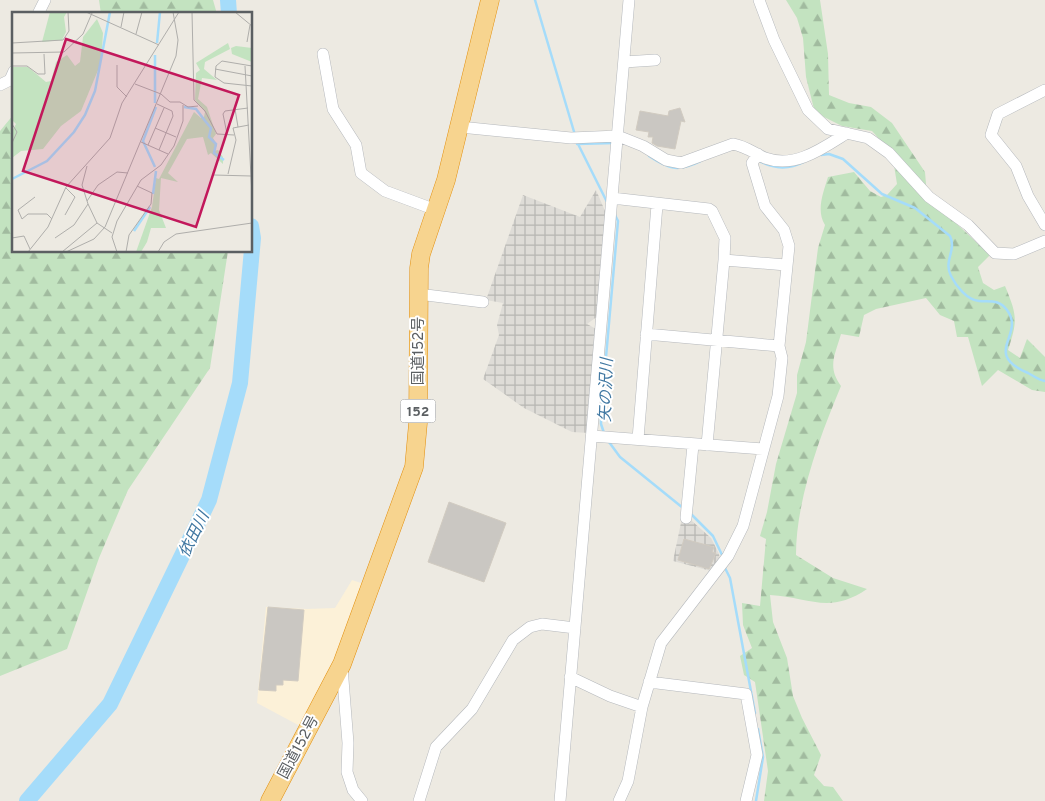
<svg xmlns="http://www.w3.org/2000/svg" width="1045" height="801" viewBox="0 0 1045 801" font-family="Overpass,'Noto Sans JP',sans-serif">
	<defs>
		<pattern id="industrial-grid" width="8" height="8" patternUnits="userSpaceOnUse" patternTransform="scale(1.25)"><rect width="8" height="8" fill="#dedcd7"/><path d="M0 4h8M4 0v8" fill="none" stroke="#b7b6b2"/></pattern>
		<pattern id="forest-firs" width="22" height="20" patternUnits="userSpaceOnUse" patternTransform="scale(1.25)"><rect width="22" height="20" fill="#c3e3c0"/><path d="M5 1l3.5 6h-7zM16 11l3.5 6h-7z" fill="#a1bb9f"/></pattern>
	</defs>
	<rect width="100%" height="100%" fill="#edeae2"/>
	<!-- commercial -->
	<path fill="#fcf1d8" d="M352,580L367,585L341,651L300,726L257,703L266,607L307,609L335,608Z"/>
	<!-- industrial -->
	<path fill="url(#industrial-grid)" d="M596,190L605,211L598,316L587,324L598,330L589,433L572,432L524,408L483,379L499,335L497,325L503,303L486,300L523,195L580,217Z
		M683,513L711,538L719,554L720,561L711,571L673,561Z"/>
	<!-- forest -->
	<path fill="url(#forest-firs)" d="M99,0H213L217,14H101Z
		M786,0H820L828,54L829,95L849,103L871,107L892,123L925,172L927,196L990,255L978,267L983,283L994,290L1005,286C1017,315 1018,320 1008,350L1020,358L1027,339L1045,357V392L1032,390L998,370L982,386L968,337H957L954,321L940,315L926,298L876,309L864,315L859,337L841,334C835,355 827,367 841,386C820,436 796,500 796,555L833,578L867,589C829,615 809,597 770,595L773,622L787,658L793,696L802,718L821,755L814,775L824,786L833,787L843,801H764L768,771L755,682L744,675L740,656L752,648L743,625L742,603L760,606L766,539L760,536L767,512L776,464L797,393V375L806,342L818,248L825,225C816,211 823,193 828,177L854,172L870,191L881,197L887,195L897,184L892,153L872,131L842,126L824,117L814,109L806,77L803,38L797,18Z
		M14,114V251H228L210,368L128,490L99,558L67,649L0,676V131Z"/>
	<g fill="none" stroke-linecap="round" stroke-linejoin="round">
		<!-- stream -->
		<path stroke="#a5dcfa" stroke-width="2.5" d="M535,0L575,135
			M577,142L607,202
			M577,144L614,143
			M821,155L829,154L843,159L882,194L915,208L950,236C957,250 943,261 951,276C956,286 967,300 979,301C990,302 999,299 1007,310C1026,335 981,353 1028,373C1034,376 1038,380 1045,381
			M649,156C670,170 679,172 701,161
			M761,162C775,169 790,169 804,162
			M604,433L601,424V414L618,221L615,215
			M609,442L620,457L683,508
			M691,514L713,536L723,557
			M725,568L730,578L755,713
			M756,801L763,757L758,729"/>
		<!-- river -->
		<path stroke="#a5dcfa" stroke-width="16" d="M228,0L229,14
			M27,801L110,704L209,500L240,383L253,238L251,226"/>
	</g>
	<!-- building -->
	<path fill="#cac7c2" stroke="#d1cbc1" d="M680,108L685,122L681,121L675,149L657,146L652,143L653,137H648L649,132L636,130L640,111L668,116L669,111Z
		M449,502L506,523L484,582L428,562Z
		M684,539L714,547L712,552L716,553L709,569L678,560Z
		M268,607L304,610L298,681L283,680V685H276V691L259,690Z"/>
	<g fill="none" stroke-linecap="round" stroke-linejoin="round">
		<!-- minor casing -->
		<g stroke="#b5b8bc" stroke-width="12">
			<path id="minor" d="M759,0L774,40L808,110L828,129L868,138L889,153L929,197L968,225L995,253L1014,254L1045,241
				M38,14L45,0
				M323,54L333,109L356,145L361,173L385,191L436,210
				M624,62L655,60
				M0,85L10,80L14,71
				M1045,90L998,114L991,135L1016,166L1028,196L1045,225
				M460,127L571,138L618,136L643,146L666,160L681,163L733,144C745,146 754,153 765,158C795,169 823,148 847,133
				M612,198L709,209L712,211L725,238L724,260L707,445
				M724,260L786,265
				M418,294L483,302
				M646,334L779,346
				M592,436L763,449
				M638,439L657,205
				M686,518L693,445
				M342,667L348,743L347,772L353,790L362,801
				M570,677L610,696L642,707
				M649,682L746,694L757,755L746,801
				M419,801L436,747L472,709L513,640L530,627L542,624L575,628
				M560,801L629,0
				M619,801L628,781L642,707L661,643L728,556L743,526L778,396L782,358L779,346L789,246L784,230L765,206L752,163L758,154"/>
		</g>
		<!-- highway casing -->
		<g stroke="#e38f0c" stroke-width="19">
			<path id="highway" d="M270,801L342,664L414,467L418,423L419,268L421,254L446,180L490,0"/>
		</g>
		<!-- minor -->
		<use href="#minor" stroke="#fff" stroke-width="11"/>
		<!-- highway -->
		<use href="#highway" stroke="#f7d48f" stroke-width="18"/>
	</g>
	<g text-anchor="middle" stroke-width="4" stroke-linejoin="round" paint-order="stroke">
		<!-- shield labels -->
		<rect fill="#fff" stroke="#8c8f91" stroke-width="1" x="400.5" y="399.5" width="35" height="23" rx="4"/>
		<g font-size="14" font-weight="bold" fill="#5b5f62">
			<text x="418" y="416">152</text>
		</g>
		<!-- street labels -->
		<g font-size="15" fill="#5b5f62" stroke="#fff">
			<text transform="translate(418 351) rotate(-90)" y="5">国道152号</text>
			<text transform="translate(298 747) rotate(-62)" y="5">国道152号</text>
		</g>
		<!-- water labels -->
		<g font-size="16" font-style="italic" fill="#4178a2" stroke="#fff">
			<text transform="translate(605 390) rotate(-88)" y="6">矢の沢川</text>
			<text transform="translate(193 534) rotate(-64)" y="6">依田川</text>
		</g>
	</g>
	<!-- overview -->
	<g transform="translate(12 12)">
		<rect width="240" height="240" fill="#edeae2"/>
		<path d="M38,0H55L52,5L54,20L50,28L30,30ZM85,7L91,21L89,51L69,99L49,114L31,137L9,139L0,146V119L4,112L0,108V55H16L34,70L39,69L44,50L55,43L63,54L68,50L71,25ZM216,31L218,37L193,50L192,57L205,68L190,66L186,87L195,95L204,122L201,126L205,133L202,139L206,138L211,145V152L199,141L196,143L191,125L175,127L156,161L166,170L149,166L147,198L154,216H139L135,230L129,240H124L140,195L144,166L147,167L182,100L189,106L192,105L193,100L183,88L184,61L188,58L184,51ZM224,34L240,36V50L220,42L219,36Z" fill="#c3e3c0"/>
		<path fill="none" stroke="#a5dcfa" stroke-width="2.5" d="M145,31L148,0M143,43V91M172,95L184,97L194,110L199,116L197,125L204,132L202,141L212,148M143,155L131,129L144,95M0,167L35,149L62,120L73,103L83,79L98,0M141,182L144,159M122,219L138,195"/>
		<path fill="none" stroke="#afaeab" stroke-width="1" d="M74,0L147,33M180,0L182,88L193,99L205,122L222,123M223,0L240,14M109,15L112,0M124,22L130,0M235,30L238,13M0,31L51,28L57,19L56,0M0,41L52,40L71,22L80,1M105,53V75L115,85M0,54H15L26,62H33L32,42M233,54L240,183M240,54L210,49L204,54L203,65L212,71L240,74M203,57L240,64M123,72L149,82L158,90H168L176,95L186,94M145,92L160,99L161,104L147,138M223,97L226,115M0,112L5,120L0,131M143,116L164,125M215,122L211,102L213,99L236,96M129,130L156,142M136,133L152,96M75,154L70,173L76,192L85,211L100,221M216,162L224,128L221,116L237,113M202,163L239,164M23,185L6,198L10,207L16,202H35L40,207M75,189L86,173L105,160L116,161M53,203L63,185L54,176M0,226L12,224L18,237M43,226L62,213L76,192M16,240L36,215L54,175L98,126L110,91L167,0M50,240L85,211M54,240L82,227L93,215L164,44L166,28L161,0M105,240L100,225L105,209L129,168L149,153L162,134L171,109V93M114,240L117,223L139,192L140,181L125,174M146,240L152,230L164,222L240,211"/>
		<path fill="#c2185b" fill-opacity="0.15" stroke="#c2185b" stroke-width="2.5" d="M54,27L227,83L184,215L11,159Z"/>
		<rect width="240" height="240" fill="none" stroke="#5b5f62" stroke-width="2.5"/>
	</g>
</svg>
